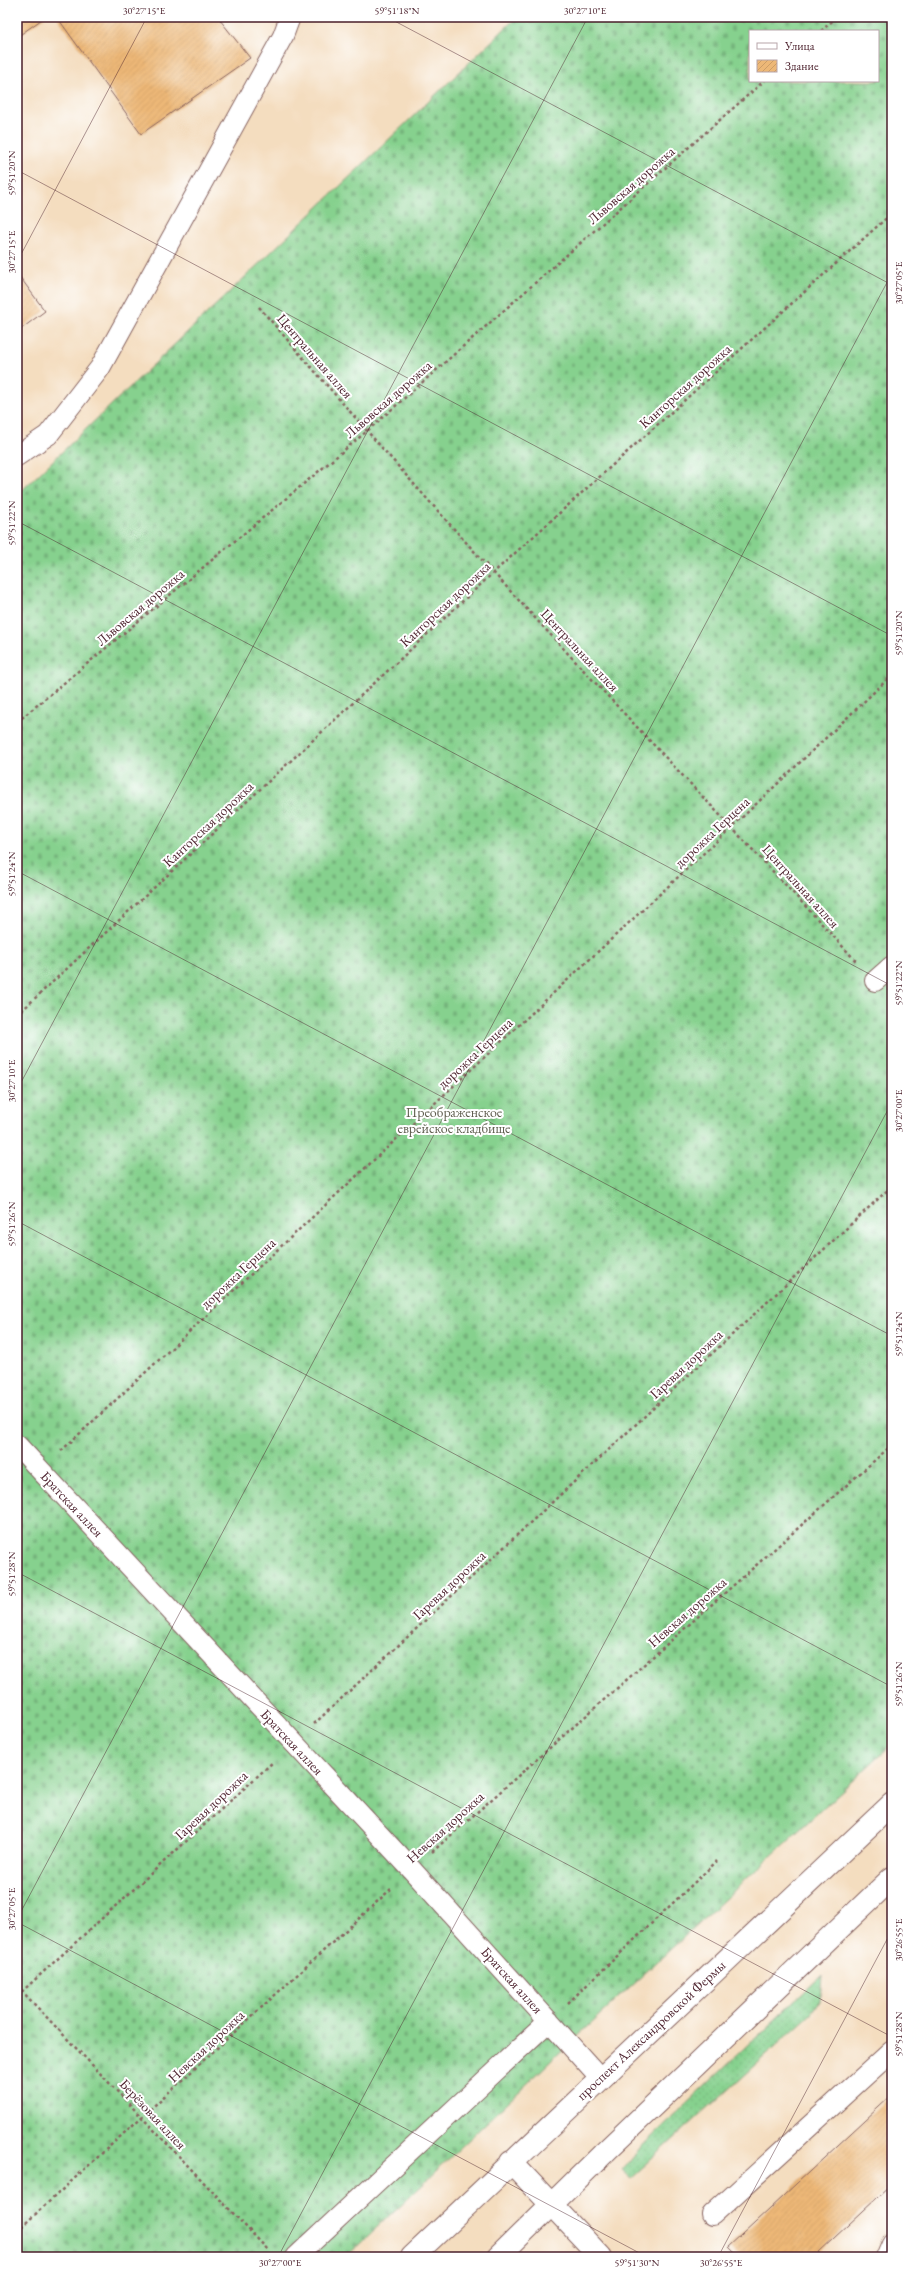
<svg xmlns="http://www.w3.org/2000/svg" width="909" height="2274" viewBox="0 0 909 2274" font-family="'EB Garamond',serif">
	<defs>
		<pattern id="grass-dots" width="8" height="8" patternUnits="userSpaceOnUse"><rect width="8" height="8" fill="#86d18e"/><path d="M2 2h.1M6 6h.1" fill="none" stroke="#75b37b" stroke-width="1.8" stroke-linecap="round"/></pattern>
		<pattern id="cemetery-stones" width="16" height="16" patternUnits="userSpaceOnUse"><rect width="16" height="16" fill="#86d18e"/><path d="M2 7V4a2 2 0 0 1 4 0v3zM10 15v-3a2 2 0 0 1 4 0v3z" fill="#75b37b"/></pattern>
		<pattern id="building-hatch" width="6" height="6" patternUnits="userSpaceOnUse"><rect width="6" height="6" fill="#edb877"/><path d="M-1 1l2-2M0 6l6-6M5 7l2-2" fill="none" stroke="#cd9e67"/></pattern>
	</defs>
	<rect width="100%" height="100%" fill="#fff"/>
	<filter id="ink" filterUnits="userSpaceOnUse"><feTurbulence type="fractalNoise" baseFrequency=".025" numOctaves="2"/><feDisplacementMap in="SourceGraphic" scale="8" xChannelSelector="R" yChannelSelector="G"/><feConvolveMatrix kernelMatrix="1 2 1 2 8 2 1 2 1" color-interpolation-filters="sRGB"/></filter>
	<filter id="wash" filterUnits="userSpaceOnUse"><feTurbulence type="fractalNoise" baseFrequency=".012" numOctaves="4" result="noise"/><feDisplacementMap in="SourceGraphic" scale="16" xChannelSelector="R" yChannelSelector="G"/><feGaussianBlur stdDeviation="0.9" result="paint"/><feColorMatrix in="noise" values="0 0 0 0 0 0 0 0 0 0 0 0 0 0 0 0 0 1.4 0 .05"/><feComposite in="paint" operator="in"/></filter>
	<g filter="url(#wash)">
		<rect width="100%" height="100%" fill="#f4ddbf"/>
		<!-- grass -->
		<path fill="url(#grass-dots)" stroke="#68785c" d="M822,1975L820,2000L811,2014L631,2178L622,2170L640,2148Z"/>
		<!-- cemetery -->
		<path fill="url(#cemetery-stones)" stroke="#68785c" fill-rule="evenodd" d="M517,17H892V1744L576,2037L346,2257H17V495ZM750,31H878V81H750Z"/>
		<g id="blocks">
			<!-- building -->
			<path fill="url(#building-hatch)" d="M17,17H45L17,37Z
				M57,17H225L220,20L250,58L141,134Z
				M17,273L45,311L17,332Z
				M892,2095V2184L819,2252L823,2257H738L728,2247Z"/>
		</g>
	</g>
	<g filter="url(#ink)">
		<use href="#blocks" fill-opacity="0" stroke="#86625f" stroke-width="1"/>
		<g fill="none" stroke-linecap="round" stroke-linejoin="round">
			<!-- lane casing -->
			<g stroke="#86625f" stroke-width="22">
				<path id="lane" d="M17,456L48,435L100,368L283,36L290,17
					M875,981L892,966
					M17,1445L412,1870L600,2078
					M712,2215L892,2051
					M296,2257L549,2021
					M886,2257L892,2243"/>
			</g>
			<!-- secondary casing -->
			<g stroke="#86625f" stroke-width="24">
				<path id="secondary" d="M511,2162L601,2257
					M412,2257L892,1804
					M498,2257L608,2149L892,1878"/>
			</g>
			<!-- path -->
			<path stroke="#86625f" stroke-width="2.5" stroke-dasharray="3 3" stroke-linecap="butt" d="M821,31L837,17
				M259,307C336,396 413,484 492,571C612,703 736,830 856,961
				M17,722L366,432L764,81
				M17,1015L493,573L892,213
				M61,1451L733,826L892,675
				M314,1724L892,1186
				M432,1852L892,1445
				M17,1986L269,2251
				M17,1996L273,1762
				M568,2003L717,1861
				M17,2231L391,1889"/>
			<!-- lane -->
			<use href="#lane" stroke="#fff" stroke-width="20"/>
			<!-- secondary -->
			<use href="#secondary" stroke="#fff" stroke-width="22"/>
		</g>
	</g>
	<!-- ticks -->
	<path fill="none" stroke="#4a1f2b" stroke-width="1" stroke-opacity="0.45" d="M387,17L892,285M17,170L892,636M17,262L147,17M17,521L892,986M17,871L892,1336M17,1090L588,17M17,1221L892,1687M17,1572L892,2037M17,1919L892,273M17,1922L647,2257M278,2257L892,1102M718,2257L892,1930"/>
	<g text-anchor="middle" stroke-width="4" stroke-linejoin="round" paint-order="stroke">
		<!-- street labels -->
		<g font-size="14" fill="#4a1f2b" stroke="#fff">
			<text transform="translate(631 185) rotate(-41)" y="5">Львовская дорожка</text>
			<text transform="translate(315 356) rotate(49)" y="5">Центральная аллея</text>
			<text transform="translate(685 386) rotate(-42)" y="5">Канторская дорожка</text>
			<text transform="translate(388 399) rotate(-41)" y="5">Львовская дорожка</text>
			<text transform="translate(445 604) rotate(-43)" y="5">Канторская дорожка</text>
			<text transform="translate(140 607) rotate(-40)" y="5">Львовская дорожка</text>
			<text transform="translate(580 650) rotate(47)" y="5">Центральная аллея</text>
			<text transform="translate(208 824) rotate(-43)" y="5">Канторская дорожка</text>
			<text transform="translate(712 832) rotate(-43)" y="5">дорожка Герцена</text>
			<text transform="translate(801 886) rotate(48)" y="5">Центральная аллея</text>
			<text transform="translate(475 1053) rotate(-43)" y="5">дорожка Герцена</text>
			<text transform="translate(238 1273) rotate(-43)" y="5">дорожка Герцена</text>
			<text transform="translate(686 1364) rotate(-43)" y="5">Гаревая дорожка</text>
			<text transform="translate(72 1504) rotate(47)" y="5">Братская аллея</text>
			<text transform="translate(449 1585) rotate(-43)" y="5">Гаревая дорожка</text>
			<text transform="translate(687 1612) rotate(-41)" y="5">Невская дорожка</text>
			<text transform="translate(292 1742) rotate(47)" y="5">Братская аллея</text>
			<text transform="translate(211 1805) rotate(-43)" y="5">Гаревая дорожка</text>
			<text transform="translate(445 1827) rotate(-42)" y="5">Невская дорожка</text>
			<text transform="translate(512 1980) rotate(48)" y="5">Братская аллея</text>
			<text transform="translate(651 2030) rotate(-43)" y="5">проспект Александровской Фермы</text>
			<text transform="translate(206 2046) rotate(-43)" y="5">Невская дорожка</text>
			<text transform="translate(153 2114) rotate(47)" y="5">Берёзовая аллея</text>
		</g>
		<!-- park labels -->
		<g font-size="14" fill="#5f5d4e" stroke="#fff">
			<text x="454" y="1117">Преображенское<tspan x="454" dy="16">еврейское кладбище</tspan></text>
		</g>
	</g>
	<!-- margin -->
	<rect width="909" height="2274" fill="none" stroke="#fff" stroke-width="44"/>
	<!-- legend -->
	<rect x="749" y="30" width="130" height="52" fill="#ffffff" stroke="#b7a5aa"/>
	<rect x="757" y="43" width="20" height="6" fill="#ffffff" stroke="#b7a5aa"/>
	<text x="785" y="50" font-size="12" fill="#4a1f2b">Улица</text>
	<rect x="757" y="60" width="20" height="12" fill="url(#building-hatch)" stroke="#b7a5aa"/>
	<text x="785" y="70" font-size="12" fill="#4a1f2b">Здание</text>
	<rect x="22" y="22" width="865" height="2230" fill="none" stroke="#4a1f2b" stroke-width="1.5"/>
	<g font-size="10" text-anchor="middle" fill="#4a1f2b">
		<text x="144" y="14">30°27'15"E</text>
		<text x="397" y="14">59°51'18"N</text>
		<text x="585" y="14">30°27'10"E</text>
		<text transform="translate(11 173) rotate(-90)" y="4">59°51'20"N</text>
		<text transform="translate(11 252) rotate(-90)" y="4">30°27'15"E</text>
		<text transform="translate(898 283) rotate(-90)" y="4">30°27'05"E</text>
		<text transform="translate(11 523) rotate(-90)" y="4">59°51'22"N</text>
		<text transform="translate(898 633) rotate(-90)" y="4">59°51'20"N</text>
		<text transform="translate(11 874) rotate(-90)" y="4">59°51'24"N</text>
		<text transform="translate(898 983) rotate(-90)" y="4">59°51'22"N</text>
		<text transform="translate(11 1081) rotate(-90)" y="4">30°27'10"E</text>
		<text transform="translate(898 1111) rotate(-90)" y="4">30°27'00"E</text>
		<text transform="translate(11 1224) rotate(-90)" y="4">59°51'26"N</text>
		<text transform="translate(898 1334) rotate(-90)" y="4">59°51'24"N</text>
		<text transform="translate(11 1574) rotate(-90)" y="4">59°51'28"N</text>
		<text transform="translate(898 1684) rotate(-90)" y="4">59°51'26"N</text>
		<text transform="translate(11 1909) rotate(-90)" y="4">30°27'05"E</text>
		<text transform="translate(898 1940) rotate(-90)" y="4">30°26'55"E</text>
		<text transform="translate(898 2034) rotate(-90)" y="4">59°51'28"N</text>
		<text x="280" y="2266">30°27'00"E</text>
		<text x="637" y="2266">59°51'30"N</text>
		<text x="721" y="2266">30°26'55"E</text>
	</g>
</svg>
